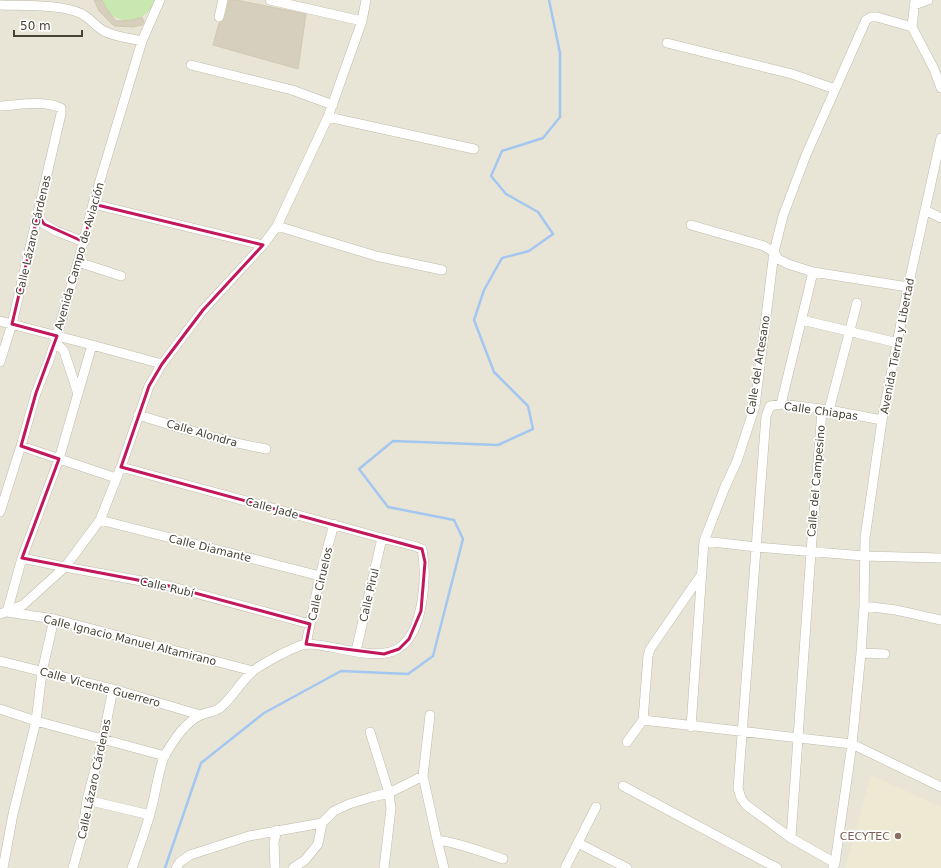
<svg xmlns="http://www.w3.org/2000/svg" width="941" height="868" viewBox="0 0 941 868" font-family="'DejaVu Sans',sans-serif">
	<rect width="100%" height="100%" fill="#f4f2e8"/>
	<!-- residential -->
	<path fill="#e8e5d6" d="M0,0H941V868H0Z"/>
	<!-- education -->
	<path fill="#ede9d2" d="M871,775L941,807V868H845Z"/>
	<!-- green -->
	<path fill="#c8e8b0" d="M102,0H156C146,25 111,29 102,0Z"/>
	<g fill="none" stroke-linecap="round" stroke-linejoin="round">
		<!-- stream -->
		<path stroke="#a4c7f1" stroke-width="2.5" d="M165,868L201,763L264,713L341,671L408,674L433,656L463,539L454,520L388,507L359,469L393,441L498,445L533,429L528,406L494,372L474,320L484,290L502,258L529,251L553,234L538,212L506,194L491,176L502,151L543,138L560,117V53L549,0"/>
	</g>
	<!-- building -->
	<path fill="#d6cfbd" stroke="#d1c8b0" d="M94,0H102L106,8L116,21L133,20L142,17L144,22L142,25L133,27L114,26L99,11Z
		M229,0H236L306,14L298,69L213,45L219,23L223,21L225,18Z"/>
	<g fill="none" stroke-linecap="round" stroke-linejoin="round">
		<!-- minor casing -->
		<g stroke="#c0bbaa" stroke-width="10">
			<path id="minor" d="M270,0L362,21
				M915,0L912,27L934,69L941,88
				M0,5C23,6 62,4 82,14C90,18 96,27 104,31C115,37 130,38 142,41
				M914,5L928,0
				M219,17L223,0
				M667,43L792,74L835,89
				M191,65L292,90L333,105
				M0,106C19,105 43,100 61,108V114L12,324L0,362
				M328,117L474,149
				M93,204L263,245
				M925,210L941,218
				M38,214L44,224L56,231L84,242
				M691,225L764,246L774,252L778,259L788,264L813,272L908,287
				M277,226L376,256L442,270
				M78,262L121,276
				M802,320L898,343
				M0,321L92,345L162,364
				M55,342L64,351L78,394
				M92,345L59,459L22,558L7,612L54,619L253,671
				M781,404L813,272
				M829,410L857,303
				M138,415C181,428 222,441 266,449
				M21,446L116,478
				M121,467L382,538L414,546L422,549C427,575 424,632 399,648C378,663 332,644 307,644C296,645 262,664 253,671C241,681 233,697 221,707C216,712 207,712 201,715C185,722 174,740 165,755C160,764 156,790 153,802C148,824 140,846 132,868
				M0,512L21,446L36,393L49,360L55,342L78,262L93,204L142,41L160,0
				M100,520L320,576
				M704,541L756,547L864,556L941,558
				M22,558L65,567L169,586L310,624
				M864,606L896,610L941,620
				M0,614L23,605L65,567L100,520L121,467L149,386L162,364L203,310L263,245L277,226L328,117L362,21L366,0
				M306,644L320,576L334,524
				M356,651L382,538
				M861,653L885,654
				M0,661L113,689L200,715
				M0,709L36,721L165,756
				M430,715L423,776L437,840L444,868
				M643,720L852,744L941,787
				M691,727L704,541L725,487L737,461L755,406L774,252L783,216L806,155L866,20L871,17H877L912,27
				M370,732L389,793L391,808L384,868
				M627,742L643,720L648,656L650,649L701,575
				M623,786L777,868
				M87,800L150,815
				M791,838L811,552L822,410
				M437,840C461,843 481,852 503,859
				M578,843L627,868
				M835,863L791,838L746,805L741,798L738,788L766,416L770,406L781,404L829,410L882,420
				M3,868L13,814L36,721L42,672L54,619
				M73,868L82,836L87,800L103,739L113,689
				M176,868L180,862L190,855L249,836L322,823
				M275,868L274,842L277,830
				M293,868L305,860L318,844L322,823L334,811L349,804L372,797L389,793L423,776
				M565,868L596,807
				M833,868L835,863L852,744L861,653L864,606L865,538L882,420L908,287L941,138"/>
		</g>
		<!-- minor -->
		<use href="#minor" stroke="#fff" stroke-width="9"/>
	</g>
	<!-- marked area -->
	<path fill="none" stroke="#c2185b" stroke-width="3" stroke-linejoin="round" d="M93,204L263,245L203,310L162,364L149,386L121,467L422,549L425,562L421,611L409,639L399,649L384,654L306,644L310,624L169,586L22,558L59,459L21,446L36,393L57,336L12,324L38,214L44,224L84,242Z"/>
	<!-- markers -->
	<circle fill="#8d6e63" stroke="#fff" stroke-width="1.5" cx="898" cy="836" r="4"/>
	<g text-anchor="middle" stroke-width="3.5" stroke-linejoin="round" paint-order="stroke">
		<!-- street labels -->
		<g font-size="11" fill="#474336" stroke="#fff">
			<text transform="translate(33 235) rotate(-77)" y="4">Calle Lázaro Cárdenas</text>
			<text transform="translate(79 256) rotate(-74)" y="4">Avenida Campo de Aviación</text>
			<text transform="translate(897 346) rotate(-79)" y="4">Avenida Tierra y Libertad</text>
			<text transform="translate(758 365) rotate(-81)" y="4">Calle del Artesano</text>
			<text transform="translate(821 411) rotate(8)" y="4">Calle Chiapas</text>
			<text transform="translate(202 433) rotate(16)" y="4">Calle Alondra</text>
			<text transform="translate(816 481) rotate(-85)" y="4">Calle del Campesino</text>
			<text transform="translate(272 508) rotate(15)" y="4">Calle Jade</text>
			<text transform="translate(210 548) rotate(14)" y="4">Calle Diamante</text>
			<text transform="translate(320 584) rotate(-77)" y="4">Calle Ciruelos</text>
			<text transform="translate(167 587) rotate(13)" y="4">Calle Rubí</text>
			<text transform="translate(369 595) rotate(-77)" y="4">Calle Pirul</text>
			<text transform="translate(130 640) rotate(14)" y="4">Calle Ignacio Manuel Altamirano</text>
			<text transform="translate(100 687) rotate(15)" y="4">Calle Vicente Guerrero</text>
			<text transform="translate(94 779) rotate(-78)" y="4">Calle Lázaro Cárdenas</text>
		</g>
		<!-- education labels -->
		<g font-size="11" fill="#785e54" stroke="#fff" text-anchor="end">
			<text x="890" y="840">CECYTEC</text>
		</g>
	</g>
	<!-- scale -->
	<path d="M14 30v6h68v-6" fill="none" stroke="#474336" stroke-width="2"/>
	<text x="20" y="30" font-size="12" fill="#474336" stroke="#ffffff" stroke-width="3" paint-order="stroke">50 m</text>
</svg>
